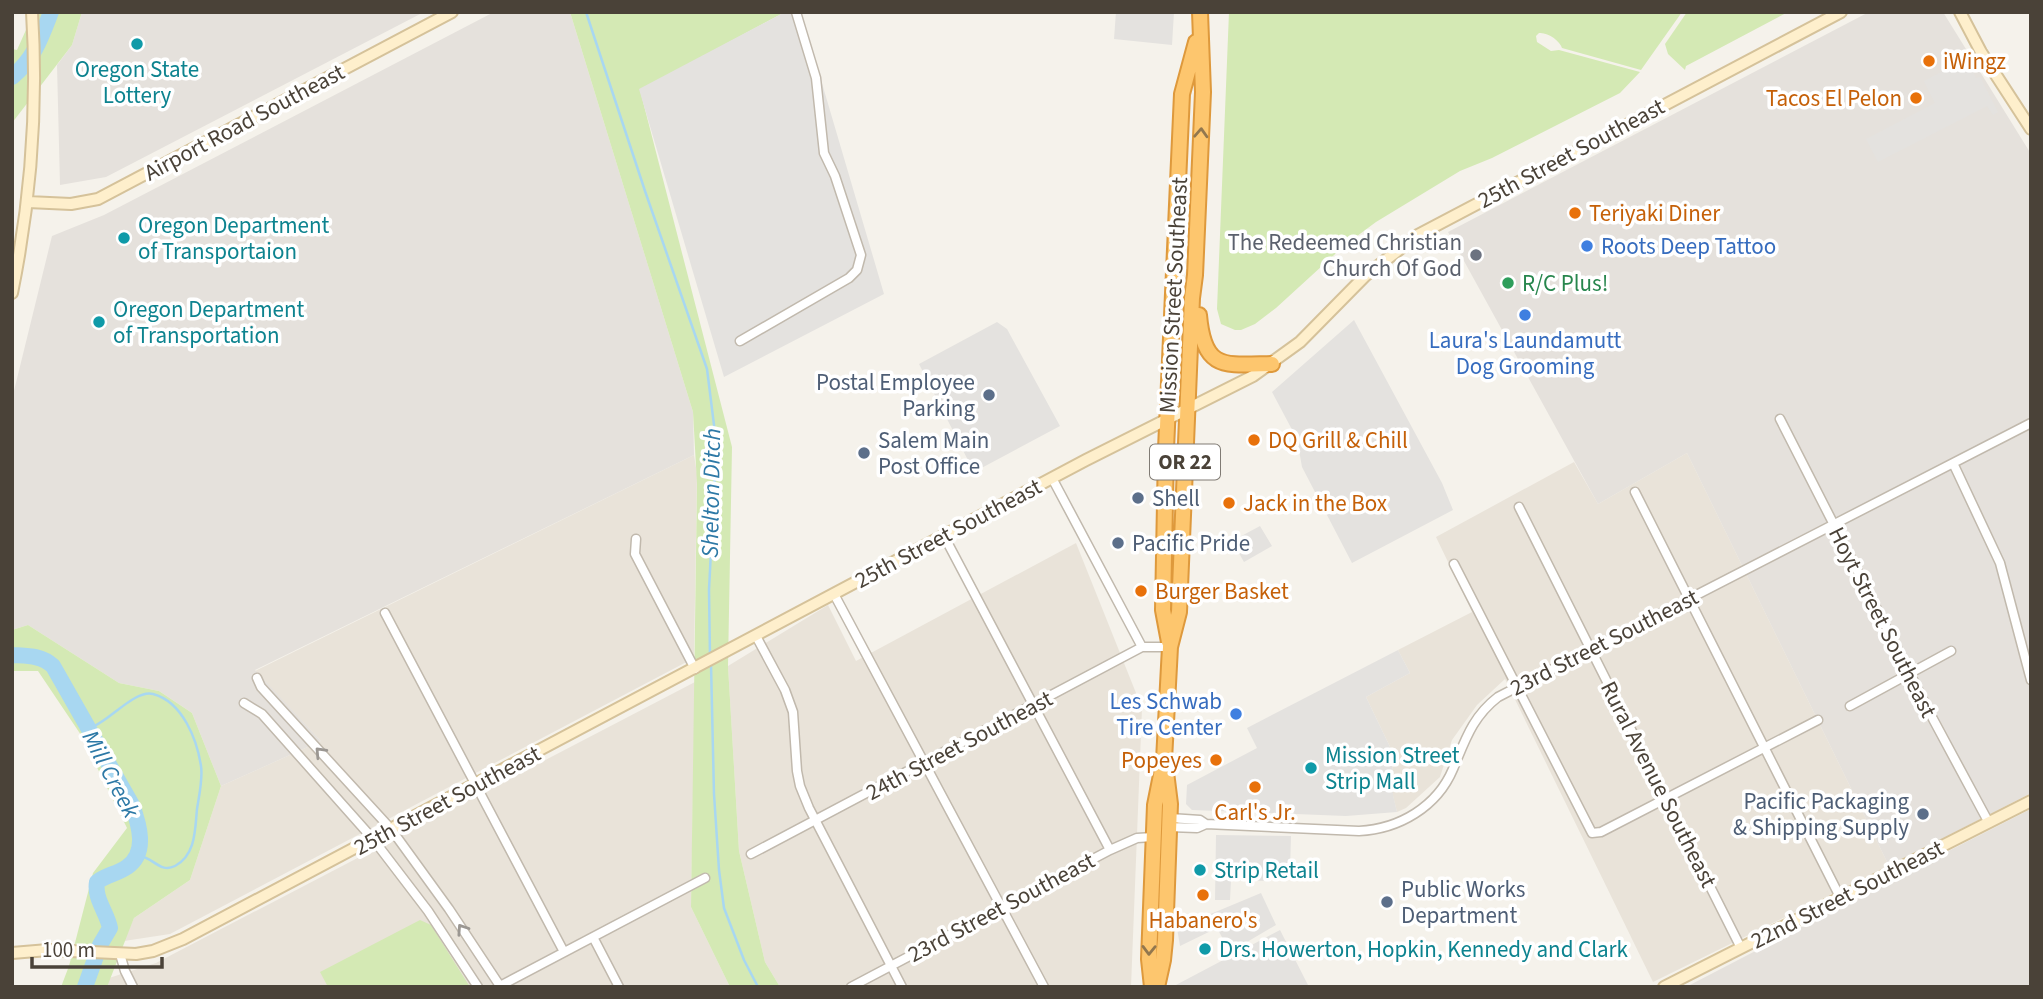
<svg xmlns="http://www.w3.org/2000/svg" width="2043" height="999" viewBox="0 0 2043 999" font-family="'Source Sans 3',sans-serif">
	<rect width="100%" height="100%" fill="#f5f2eb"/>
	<!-- residential -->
	<path fill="#e9e3d9" d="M1687,453L1889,866L1653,982L1505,679L1477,705L1452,740L1440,777L1406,808L1397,812L1393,796L1392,751L1366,697L1410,673L1398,650L1472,612L1436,537L1574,462L1598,504Z
		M694,455L697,474L694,658L170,934L124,941L134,918L190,880L221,786L321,741L255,671Z
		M1076,543L1142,708L1131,987H780L765,962L739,851L728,666L828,605L856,661Z
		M695,682L691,907L730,987H107L109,978L156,963Z"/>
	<!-- industrial -->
	<path fill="#e5e1dc" d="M82,12H424L106,177L60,185L57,65L72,45Z
		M494,12H570L693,412L694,455L255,670L321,741L221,786L192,713L159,691L119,683L28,625L12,630V399L52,236L104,215Z
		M1869,12H1943L2031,154V793L1889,866L1687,453L1598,504L1448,232Z
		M2031,809V987H1686L1931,860Z"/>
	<!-- green -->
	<path fill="#d4e9b4" d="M34,12H82L72,45L12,123V49L17,50Z
		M570,12H785L640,90L732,447L728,666L739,851L765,962L780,987H730L691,907L697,484L693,412Z
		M1229,12H1682L1641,70L1562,48C1560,41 1548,32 1539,33L1536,36L1537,42L1551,51L1559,50L1640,72L1620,93L1492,158L1460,171L1376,222L1345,245L1276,308L1255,324L1241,330H1235L1221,324L1217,309Z
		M1687,12H1788L1686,66L1685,70L1668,54L1665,44Z
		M28,625L119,683L159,691L192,713L221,786L190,880L134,918L107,987H61L69,966L93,873L127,828L81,735L38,671H12V630Z
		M420,920L431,925L470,987H328L320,972Z"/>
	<!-- parking -->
	<path fill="#e4e2df" d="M785,12H801L884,294L724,377L639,89Z
		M1116,12H1174L1172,45L1114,39Z
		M1966,59L1976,78L1980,77L1998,112L1993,115L1987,106L1878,162L1866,139L1935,103L1924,81Z
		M1354,320L1442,483L1453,510L1352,563L1302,467L1297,439L1272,392Z
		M997,322L1007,329L1060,426L974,472L919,364Z
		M1260,526L1272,546L1244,562L1232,541Z
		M1398,650L1410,673L1366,697L1392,751L1393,795L1397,812L1346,816L1192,810L1186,804L1187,785L1257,748L1247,728Z
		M1216,835L1291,836L1290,870L1267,881L1231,880L1230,900H1215Z
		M1261,893L1276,925L1230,952L1217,928L1180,946L1177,928Z
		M1280,930L1309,987H1174V986Z"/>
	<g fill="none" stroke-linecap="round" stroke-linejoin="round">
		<!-- stream -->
		<path stroke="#a8d7f1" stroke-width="2.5" d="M586,12L645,191L707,369L714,425L715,472L709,590L710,657
			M711,664L714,794L719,870L724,908L744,960L758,987
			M89,728C106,725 134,689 153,694C183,702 197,740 201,766C203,779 199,796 197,809C195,829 196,855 175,866C159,874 152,855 137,856"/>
		<!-- river -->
		<path stroke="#a8d7f1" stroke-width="16" d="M12,77C34,59 41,38 51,12
			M12,655C27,656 41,655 53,666L132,805C139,824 148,853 127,867C117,874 106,875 97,882C94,899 107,912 110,928L100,945L85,987"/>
		<!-- street casing -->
		<g stroke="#c1b9ad" stroke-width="11">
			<path id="street" d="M740,341L849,278L857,270L861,255L835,176L824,153L816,78L796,12
				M1780,419L1933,719L1989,823
				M1953,463L2000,563L2031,680
				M1052,478L1142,647
				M1635,492L1840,897
				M1519,507L1741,948
				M944,536L1110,850
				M636,539L635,554L695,669
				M1454,564L1592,833L1601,832L1818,720
				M834,594L1044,987
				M385,613L564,952
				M756,636L785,690L793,712L797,771L800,786L809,808L902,987
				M257,678L261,687L391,829L449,909L500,986
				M244,703L262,714L373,839L428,911L478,987
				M1850,706L1951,651
				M1170,818L1200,820L1206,824L1359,831C1399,829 1437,807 1453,769C1465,741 1472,717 1498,697L2031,423
				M1169,827L1197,828L1206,824
				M751,854L1142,647H1170
				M593,937L619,987
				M120,954L125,971L133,987
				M498,987L705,878
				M851,987L1110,850L1137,838L1153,837"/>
		</g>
		<!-- secondary casing -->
		<g stroke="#d5c29a" stroke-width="14">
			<path id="secondary" d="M1960,12L1981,52L2031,129
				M28,202L71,204L98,199L452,12
				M12,293C31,200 38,107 32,12
				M12,953L48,950L136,954L153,951L183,939L1086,460L1253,376L1300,342L1365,276L1418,235L1841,12
				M1664,987L2031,801"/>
		</g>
		<!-- highway casing -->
		<g stroke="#de993c" stroke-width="18">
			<path id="highway" d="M1199,315C1204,371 1224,365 1272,364
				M1169,642L1163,610L1166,449L1182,94L1196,42
				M1152,987L1149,959L1155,805L1164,760L1170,647L1179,612L1192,298L1195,275L1203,92L1200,12
				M1157,987L1163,960L1165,940L1170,804L1166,772"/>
		</g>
		<!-- street -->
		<use href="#street" stroke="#fff" stroke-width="8"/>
		<!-- secondary -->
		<use href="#secondary" stroke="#feefcc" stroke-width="10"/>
		<!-- highway -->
		<use href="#highway" stroke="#fdc66e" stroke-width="14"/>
	</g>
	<!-- one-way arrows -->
	<defs><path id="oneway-chevron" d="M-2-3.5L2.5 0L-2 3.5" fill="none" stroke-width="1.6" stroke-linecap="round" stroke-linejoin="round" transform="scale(1.75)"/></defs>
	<g stroke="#92774e">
		<use href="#oneway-chevron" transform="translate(1201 133) rotate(-87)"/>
		<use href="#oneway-chevron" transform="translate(1149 950) rotate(91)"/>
	</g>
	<g stroke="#9b9792">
		<use href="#oneway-chevron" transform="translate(320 752) rotate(-133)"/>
		<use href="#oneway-chevron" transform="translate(462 929) rotate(-124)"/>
	</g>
	<!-- markers -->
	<g fill="#0f9aa8" stroke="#fff" stroke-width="2.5">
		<circle cx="137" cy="44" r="7"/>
		<circle cx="124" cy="238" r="7"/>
		<circle cx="99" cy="322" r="7"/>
		<circle cx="1311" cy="768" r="7"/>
		<circle cx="1200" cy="870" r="7"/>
		<circle cx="1205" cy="949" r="7"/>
	</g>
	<g fill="#e8710a" stroke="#fff" stroke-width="2.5">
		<circle cx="1929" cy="61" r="7"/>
		<circle cx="1916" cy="98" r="7"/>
		<circle cx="1575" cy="213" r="7"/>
		<circle cx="1254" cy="440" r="7"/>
		<circle cx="1229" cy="503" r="7"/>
		<circle cx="1141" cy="591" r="7"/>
		<circle cx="1216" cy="760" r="7"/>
		<circle cx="1255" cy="787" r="7"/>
		<circle cx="1203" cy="895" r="7"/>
	</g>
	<g fill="#3f7fe0" stroke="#fff" stroke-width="2.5">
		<circle cx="1587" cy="246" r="7"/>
		<circle cx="1525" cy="315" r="7"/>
		<circle cx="1236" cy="714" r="7"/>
	</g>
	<circle fill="#6b7280" stroke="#fff" stroke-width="2.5" cx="1476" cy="255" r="7"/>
	<circle fill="#2e9e5b" stroke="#fff" stroke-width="2.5" cx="1508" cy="283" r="7"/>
	<g fill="#5c6f8a" stroke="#fff" stroke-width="2.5">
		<circle cx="989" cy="395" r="7"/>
		<circle cx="864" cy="453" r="7"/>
		<circle cx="1138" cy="498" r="7"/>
		<circle cx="1118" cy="543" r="7"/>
		<circle cx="1923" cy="814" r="7"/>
		<circle cx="1387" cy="902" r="7"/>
	</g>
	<g text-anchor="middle" stroke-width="7" stroke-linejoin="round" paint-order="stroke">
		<!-- shield labels -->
		<rect fill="#fff" stroke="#807b74" stroke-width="2" x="1150" y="444.5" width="70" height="35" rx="5"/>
		<g font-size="21" font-weight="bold" fill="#4a4238">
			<text x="1185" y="469">OR 22</text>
		</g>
		<!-- food labels -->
		<g font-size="23" fill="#c56008" stroke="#fff" text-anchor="start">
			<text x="1943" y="69">iWingz</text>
			<text x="1902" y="106" text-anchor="end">Tacos El Pelon</text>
			<text x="1589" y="221">Teriyaki Diner</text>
			<text x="1268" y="448">DQ Grill &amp; Chill</text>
			<text x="1243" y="511">Jack in the Box</text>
			<text x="1155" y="599">Burger Basket</text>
			<text x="1202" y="768" text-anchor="end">Popeyes</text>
			<text x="1255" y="820" text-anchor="middle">Carl's Jr.</text>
			<text x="1203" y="928" text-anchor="middle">Habanero's</text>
		</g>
		<!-- culture labels -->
		<g font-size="23" fill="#0d838f" stroke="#fff" text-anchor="start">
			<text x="137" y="77" text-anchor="middle">Oregon State<tspan x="137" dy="26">Lottery</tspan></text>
			<text x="138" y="233">Oregon Department<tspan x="138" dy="26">of Transportaion</tspan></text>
			<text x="113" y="317">Oregon Department<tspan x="113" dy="26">of Transportation</tspan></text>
			<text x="1325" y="763">Mission Street<tspan x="1325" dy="26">Strip Mall</tspan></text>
			<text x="1214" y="878">Strip Retail</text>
			<text x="1219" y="957">Drs. Howerton, Hopkin, Kennedy and Clark</text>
		</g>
		<!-- street labels -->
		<g font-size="23" fill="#4a4238" stroke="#fff">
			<text transform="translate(244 122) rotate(-28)" y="8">Airport Road Southeast</text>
			<text transform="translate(1571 153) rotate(-28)" y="8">25th Street Southeast</text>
			<text transform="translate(1173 295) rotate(-87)" y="8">Mission Street Southeast</text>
			<text transform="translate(948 533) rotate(-28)" y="8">25th Street Southeast</text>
			<text transform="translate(1883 622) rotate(63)" y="8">Hoyt Street Southeast</text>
			<text transform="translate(1604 642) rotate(-27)" y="8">23rd Street Southeast</text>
			<text transform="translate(959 745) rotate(-28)" y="8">24th Street Southeast</text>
			<text transform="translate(1659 784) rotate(63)" y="8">Rural Avenue Southeast</text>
			<text transform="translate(447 800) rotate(-28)" y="8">25th Street Southeast</text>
			<text transform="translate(1847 894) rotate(-27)" y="8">22nd Street Southeast</text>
			<text transform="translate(1001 907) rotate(-28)" y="8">23rd Street Southeast</text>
		</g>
		<!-- worship labels -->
		<g font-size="23" fill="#5b616d" stroke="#fff" text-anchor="end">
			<text x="1462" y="250">The Redeemed Christian<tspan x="1462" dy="26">Church Of God</tspan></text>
		</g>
		<!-- shop labels -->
		<g font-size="23" fill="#366cbe" stroke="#fff" text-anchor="start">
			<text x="1601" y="254">Roots Deep Tattoo</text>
			<text x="1525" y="348" text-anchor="middle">Laura's Laundamutt<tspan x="1525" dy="26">Dog Grooming</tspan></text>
			<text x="1222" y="709" text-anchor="end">Les Schwab<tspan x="1222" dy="26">Tire Center</tspan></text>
		</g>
		<!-- leisure labels -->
		<g font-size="23" fill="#27864d" stroke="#fff" text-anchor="start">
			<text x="1522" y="291">R/C Plus!</text>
		</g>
		<!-- service labels -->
		<g font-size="23" fill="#4e5e75" stroke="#fff" text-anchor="start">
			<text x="975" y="390" text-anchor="end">Postal Employee<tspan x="975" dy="26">Parking</tspan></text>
			<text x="878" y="448">Salem Main<tspan x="878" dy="26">Post Office</tspan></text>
			<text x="1152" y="506">Shell</text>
			<text x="1132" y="551">Pacific Pride</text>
			<text x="1909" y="809" text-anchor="end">Pacific Packaging<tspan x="1909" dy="26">&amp; Shipping Supply</tspan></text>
			<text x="1401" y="897">Public Works<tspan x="1401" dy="26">Department</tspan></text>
		</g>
		<!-- water labels -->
		<g font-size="24" font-style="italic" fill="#2d79a6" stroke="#fff">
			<text transform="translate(711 493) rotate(-89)" y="8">Shelton Ditch</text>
			<text transform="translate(111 774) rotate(62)" y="8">Mill Creek</text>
		</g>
	</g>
	<!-- border -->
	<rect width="2043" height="999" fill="none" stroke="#4a4238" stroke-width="28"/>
	<!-- scale -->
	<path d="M32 957v10h130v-10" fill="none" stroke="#4a4238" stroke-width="3.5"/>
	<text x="42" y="957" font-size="21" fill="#4a4238" stroke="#ffffff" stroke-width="5" paint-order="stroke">100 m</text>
</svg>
